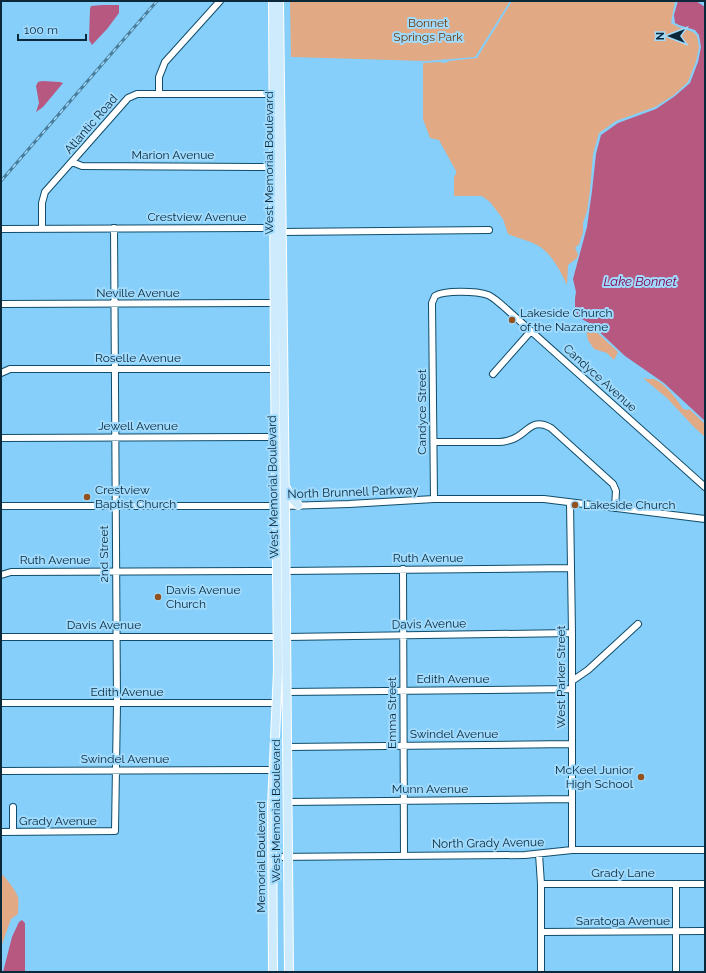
<svg xmlns="http://www.w3.org/2000/svg" width="706" height="973" viewBox="0 0 706 973" font-family="Raleway,sans-serif">
	<rect width="100%" height="100%" fill="#85cffa"/>
	<!-- green -->
	<path fill="#e1a984" d="M290,1H510L475,57L426,61L291,57Z
		M512,1H675L671,23L678,27L693,32L697,36L699,47L696,61L688,82L674,95L655,107L616,121L599,133L593,154L590,191L587,211L583,223V232L579,245H578L575,248L578,254L577,258L568,265L567,285C561,272 551,252 537,245C528,240 517,238 508,234L503,219L490,202L482,196H454V177L456,174V171L439,140L430,138L423,119V63L439,62L445,63L449,61L477,58Z
		M585,323L590,326L618,352L614,360L607,353L594,349L588,340Z
		M643,378C646,379 650,379 653,379C663,381 678,400 683,409L688,410L689,409L704,423L705,437L694,427L667,398Z
		M1,874C6,877 16,891 18,897C19,902 18,909 18,914L11,919L1,947Z"/>
	<!-- water -->
	<path fill="#b75880" d="M678,1H696L705,7V421L664,383L625,356L591,324L578,317L575,307V298L576,292L573,279L587,227L592,191L596,154L601,135L618,123L656,109L675,96L690,83L698,62L701,47L699,35L695,30L679,25L675,23L674,15Z
		M102,5H119V13L107,29L92,45L89,40L90,9L91,6Z
		M42,81L60,82L63,83L43,107L36,112L39,103L36,86L38,82Z
		M22,920L25,923V972H3L12,937L19,922Z"/>
	<g fill="none" stroke-linecap="round" stroke-linejoin="round">
		<!-- minor casing -->
		<g stroke="#114d6a" stroke-width="8">
			<path id="minor" d="M159,94V77L165,62L220,1
				M72,162L82,166L273,167
				M42,228V203L45,192L128,98L137,94H273
				M1,229L274,228L282,232L489,230
				M1,304L275,303
				M1,373L10,369H275
				M493,374L531,331
				M1,438L276,437
				M434,442C451,442 468,442 486,442C494,442 503,443 510,440C527,436 530,416 551,428L613,484L616,491L615,508
				M434,499L432,303L435,296C444,290 477,291 488,295C493,297 498,302 503,306L705,487
				M570,503L572,633V850
				M1,506H285L349,504L434,499H544L705,519
				M403,569L404,856
				M285,571L571,568
				M1,575L11,572L277,571
				M1,637H278
				M286,637L572,633
				M572,681L588,670L638,624
				M286,692L572,689
				M1,703H277
				M287,747L572,744
				M1,771L274,770
				M288,802L572,799
				M13,807V832
				M1,832L115,831L117,703L114,228
				M539,854L541,884V972
				M272,857L525,855L572,850H705
				M541,884H705
				M676,884V972
				M541,932L705,931"/>
		</g>
		<!-- major casing -->
		<g stroke="#fff" stroke-width="10">
			<path id="major" d="M279,1L285,506L289,972
				M286,488L290,496L298,505
				M273,972L272,806L278,670L275,369L273,1"/>
		</g>
		<!-- minor -->
		<use href="#minor" stroke="#fff" stroke-width="6"/>
		<!-- major -->
		<use href="#major" stroke="#ceebfd" stroke-width="8"/>
		<!-- rail casing -->
		<g stroke="#487d9b" stroke-width="3">
			<path id="rail" d="M1,181L157,1"/>
		</g>
		<!-- rail -->
		<use href="#rail" stroke="#a0dafd" stroke-width="1.5" stroke-dasharray="4.5" stroke-linecap="butt"/>
	</g>
	<!-- markers -->
	<g fill="#93511e" stroke="#a0dafd" stroke-width="1.5">
		<circle cx="512" cy="320" r="4"/>
		<circle cx="87" cy="497" r="4"/>
		<circle cx="575" cy="505" r="4"/>
		<circle cx="158" cy="597" r="4"/>
		<circle cx="641" cy="777" r="4"/>
	</g>
	<g text-anchor="middle" stroke-width="4" stroke-linejoin="round" paint-order="stroke">
		<!-- park labels -->
		<g font-size="12" fill="#6f3806" stroke="#a0dafd">
			<text x="428" y="27">Bonnet<tspan x="428" dy="14">Springs Park</tspan></text>
		</g>
		<!-- street labels -->
		<g font-size="12" fill="#09293a" stroke="#a0dafd">
			<text transform="translate(91 124) rotate(-49)" y="4">Atlantic Road</text>
			<text x="173" y="159">Marion Avenue</text>
			<text transform="translate(269 163) rotate(-90)" y="4">West Memorial Boulevard</text>
			<text x="197" y="221">Crestview Avenue</text>
			<text x="138" y="297">Neville Avenue</text>
			<text x="138" y="362">Roselle Avenue</text>
			<text transform="translate(600 378) rotate(42)" y="4">Candyce Avenue</text>
			<text transform="translate(422 412) rotate(-90)" y="4">Candyce Street</text>
			<text x="138" y="430">Jewell Avenue</text>
			<text transform="translate(273 487) rotate(-91)" y="4">West Memorial Boulevard</text>
			<text transform="translate(353 492) rotate(-2)" y="4">North Brunnell Parkway</text>
			<text transform="translate(104 554) rotate(-90)" y="4">2nd Street</text>
			<text x="428" y="562">Ruth Avenue</text>
			<text x="55" y="564">Ruth Avenue</text>
			<text transform="translate(429 624) rotate(-1)" y="4">Davis Avenue</text>
			<text x="104" y="629">Davis Avenue</text>
			<text transform="translate(561 677) rotate(-90)" y="4">West Parker Street</text>
			<text x="453" y="683">Edith Avenue</text>
			<text x="127" y="696">Edith Avenue</text>
			<text transform="translate(392 713) rotate(-90)" y="4">Emma Street</text>
			<text x="454" y="738">Swindel Avenue</text>
			<text x="125" y="763">Swindel Avenue</text>
			<text x="430" y="793">Munn Avenue</text>
			<text transform="translate(276 811) rotate(-90)" y="4">West Memorial Boulevard</text>
			<text x="58" y="825">Grady Avenue</text>
			<text transform="translate(488 843) rotate(-1)" y="4">North Grady Avenue</text>
			<text transform="translate(261 857) rotate(-90)" y="4">Memorial Boulevard</text>
			<text x="623" y="877">Grady Lane</text>
			<text x="623" y="925">Saratoga Avenue</text>
		</g>
		<!-- poi labels -->
		<g font-size="12" fill="#09293a" stroke="#a0dafd" text-anchor="start">
			<text x="520" y="317">Lakeside Church<tspan x="520" dy="14">of the Nazarene</tspan></text>
			<text x="95" y="494">Crestview<tspan x="95" dy="14">Baptist Church</tspan></text>
			<text x="583" y="509">Lakeside Church</text>
			<text x="166" y="594">Davis Avenue<tspan x="166" dy="14">Church</tspan></text>
			<text x="633" y="774" text-anchor="end">McKeel Junior<tspan x="633" dy="14">High School</tspan></text>
		</g>
		<!-- water labels -->
		<g font-size="13" font-style="italic" fill="#81014a" stroke="#a0dafd">
			<text x="640" y="286">Lake Bonnet</text>
		</g>
	</g>
	<!-- border -->
	<rect width="706" height="973" fill="none" stroke="#09293a" stroke-width="4"/>
	<!-- north arrow -->
	<g transform="translate(670 36) rotate(270)" stroke="#a0dafd" stroke-width="3" paint-order="stroke">
	<path d="M0-3L7 15L0 10L-7 15Z" fill="#09293a"/>
	<text y="-6" font-size="11" font-weight="bold" text-anchor="middle" fill="#09293a">N</text>
	</g>
	<!-- scale -->
	<path d="M18 34v6h68v-6" fill="none" stroke="#09293a" stroke-width="2"/>
	<text x="24" y="34" font-size="12" fill="#09293a" stroke="#a0dafd" stroke-width="3" paint-order="stroke">100 m</text>
</svg>
